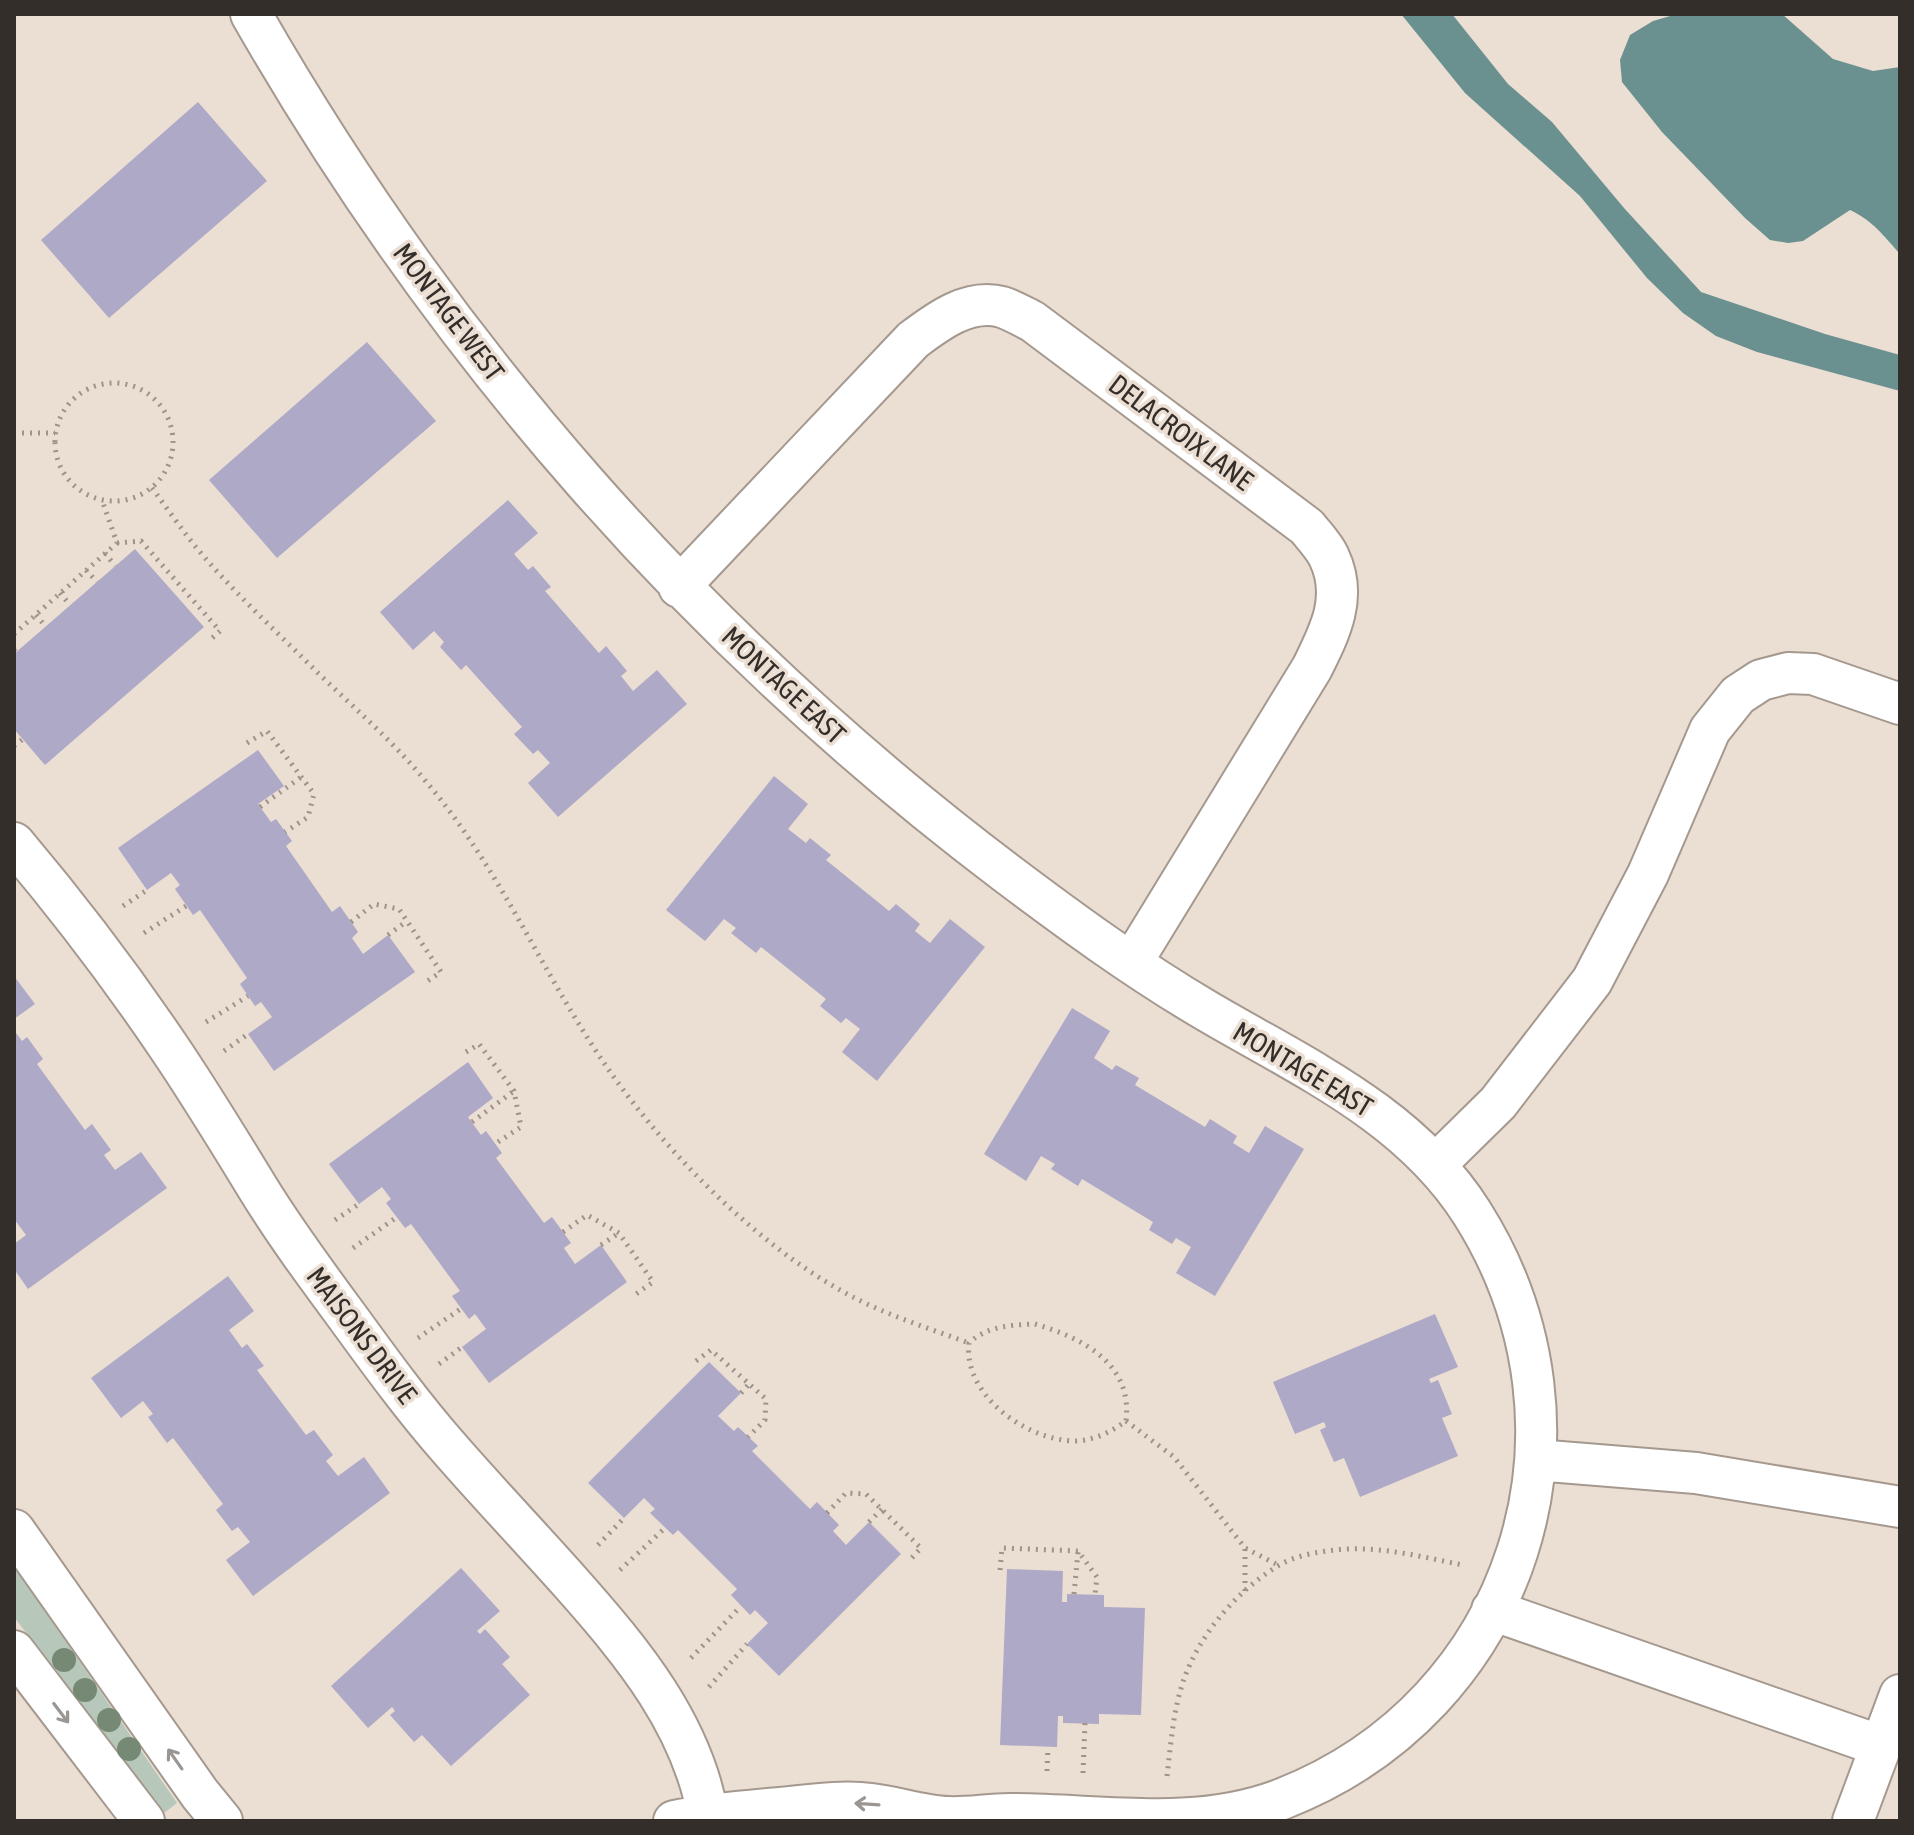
<svg xmlns="http://www.w3.org/2000/svg" width="1914" height="1835" viewBox="0 0 1914 1835" font-family="'Asap Condensed',sans-serif">
	<rect width="100%" height="100%" fill="#ebded3"/>
	<!-- green -->
	<path fill="#b7c8bb" d="M14,1566L177,1803L164,1813L14,1617Z"/>
	<!-- water -->
	<path fill="#6b9090" d="M1401,14H1452L1508,84L1552,122L1624,208L1701,292L1825,334L1900,355V391L1757,352L1716,336L1683,313L1647,278L1580,196L1465,93Z
		M1677,14H1782L1833,59L1873,71L1900,67V254C1883,235 1873,221 1850,210L1803,241L1788,243L1770,240L1745,218L1662,132L1622,82L1620,60L1630,35L1653,21Z"/>
	<!-- building -->
	<path fill="#aea9c6" d="M198,102L267,181L109,318L41,240Z
		M367,342L436,421L277,558L209,480Z
		M508,500L538,533L514,554L528,570L533,566L551,587L545,591L599,653L606,646L627,671L621,676L633,691L657,670L687,704L558,817L528,783L550,763L538,750L533,754L514,734L522,727L466,665L461,670L440,647L444,642L434,631L413,650L380,612Z
		M135,549L204,627L45,765L14,729V654Z
		M258,750L284,786L258,804L271,822L276,819L292,841L286,846L332,912L340,906L358,932L352,938L363,954L388,935L415,972L274,1071L248,1034L272,1017L261,1002L255,1006L240,984L247,978L200,910L193,915L175,889L180,885L171,873L147,890L118,848Z
		M774,776L808,804L788,829L806,843L810,838L831,855L826,860L889,911L896,904L920,924L915,931L930,943L950,919L985,947L877,1081L842,1052L860,1029L846,1018L841,1023L820,1006L826,999L761,947L756,953L731,933L736,928L724,919L705,941L666,910Z
		M14,976L35,1004L14,1019Z
		M1072,1008L1110,1031L1094,1058L1112,1070L1116,1065L1139,1078L1135,1085L1205,1127L1210,1119L1237,1136L1233,1143L1249,1153L1265,1126L1304,1149L1215,1296L1176,1273L1191,1247L1176,1238L1172,1244L1149,1230L1153,1222L1082,1179L1078,1186L1051,1169L1055,1164L1041,1156L1026,1181L984,1154Z
		M14,1030L22,1041L27,1037L43,1059L37,1064L85,1130L92,1124L111,1150L104,1155L115,1170L141,1152L167,1188L28,1289L14,1269V1244L26,1235L14,1219Z
		M468,1062L493,1098L468,1117L481,1135L486,1131L502,1153L496,1158L544,1223L552,1217L563,1232L571,1243L564,1248L575,1264L601,1245L627,1282L489,1383L462,1347L486,1329L475,1314L469,1319L452,1296L460,1291L411,1224L405,1228L386,1203L391,1199L382,1187L359,1204L329,1164Z
		M228,1276L254,1311L229,1330L242,1348L247,1344L264,1366L257,1370L306,1435L314,1430L333,1455L326,1461L338,1476L364,1457L390,1493L253,1596L226,1560L250,1542L238,1527L232,1531L216,1510L223,1504L173,1438L167,1443L148,1417L153,1414L143,1401L121,1418L91,1378Z
		M1435,1314L1458,1367L1429,1379L1431,1383L1438,1380L1452,1414L1442,1418L1458,1456L1360,1497L1344,1458L1334,1462L1320,1430L1326,1427L1324,1422L1295,1434L1273,1382Z
		M709,1362L741,1393L718,1416L734,1431L738,1427L758,1446L752,1451L810,1509L817,1502L839,1525L833,1531L846,1545L869,1522L901,1554L779,1676L747,1644L768,1623L755,1610L750,1615L731,1595L737,1589L678,1530L673,1535L650,1513L655,1509L644,1498L624,1518L588,1483Z
		M461,1568L500,1611L477,1631L480,1634L485,1629L510,1657L502,1664L530,1695L451,1766L422,1735L414,1742L390,1715L395,1711L392,1707L368,1728L331,1686Z
		M1007,1569L1063,1571L1062,1602H1067V1594L1104,1595V1607L1145,1608L1141,1715L1099,1714V1724L1063,1723V1716H1058L1057,1747L1000,1745Z"/>
	<g fill="none" stroke-linecap="round" stroke-linejoin="round">
		<!-- minor casing -->
		<g stroke="#a5998f" stroke-width="44">
			<path id="minor" d="M251,14C443,350 697,639 1005,872C1070,921 1137,970 1207,1011C1304,1068 1410,1115 1472,1213C1608,1428 1520,1706 1282,1799C1193,1833 1101,1814 1009,1814C988,1814 968,1818 948,1817C922,1816 897,1807 872,1804C842,1800 810,1805 780,1808C745,1811 709,1814 674,1821
				M679,587L913,340C938,321 969,298 1002,307C1012,310 1023,317 1032,321L1307,527C1314,536 1324,546 1329,557C1348,597 1330,632 1312,668L1132,962
				M14,843C69,908 120,975 168,1046C200,1093 229,1141 259,1190C286,1234 318,1277 349,1319C381,1363 413,1407 449,1448C489,1494 531,1538 571,1583C633,1653 694,1726 709,1821
				M1436,1164L1498,1103L1592,981L1648,874L1710,730L1738,695L1761,680L1788,673L1813,674L1900,704
				M1536,1460L1696,1473L1900,1507
				M14,1530L200,1794L222,1821
				M1492,1610L1881,1746
				M14,1651L144,1821
				M1853,1821L1900,1695"/>
		</g>
		<!-- path -->
		<path stroke="#9d938b" stroke-width="5" stroke-dasharray="2 6" stroke-linecap="butt" d="M55 442a59 59 0 1 1 118 0a59 59 0 1 1-118 0Z
			M14,433H55
			M152,488C166,507 180,527 195,546C232,591 276,631 317,672C355,709 395,743 428,784C499,868 541,970 602,1060C660,1146 750,1239 840,1290C880,1313 925,1327 969,1343
			M117,543L141,541L220,631L210,640
			M105,553L115,566
			M86,570L97,582
			M60,593L70,605
			M36,615L46,627
			M14,634L117,543L102,500
			M14,650L16,653
			M247,743L267,731L314,794L308,817L285,832
			M14,746L23,739
			M260,807L301,777
			M123,906L147,890
			M351,922L374,904L399,909L441,972L423,984
			M144,933L186,906
			M388,935L407,921
			M206,1022L248,996
			M224,1051L248,1034
			M466,1052L479,1044L514,1091L521,1127L495,1144
			M472,1122L514,1091
			M335,1220L359,1204
			M563,1232L587,1215L619,1233L653,1282L636,1294
			M601,1245L619,1233
			M353,1248L397,1217
			M1035,1324C1083,1338 1133,1364 1126,1421C1111,1432 1093,1441 1074,1441C1026,1440 963,1395 969,1343C987,1326 1011,1325 1035,1324Z
			M418,1338L462,1308
			M696,1361L711,1350L766,1399L765,1420L748,1437
			M439,1364L462,1347
			M741,1393L749,1384
			M1126,1421L1174,1457L1245,1548L1278,1565
			M827,1513L846,1493L866,1494L921,1548L908,1562
			M869,1522L882,1509
			M598,1545L624,1518
			M620,1570L665,1528
			M1000,1570L1002,1548L1078,1551L1097,1577L1095,1595
			M1245,1591V1549
			M1074,1594L1078,1552
			M691,1658L741,1606
			M709,1687L747,1644
			M1047,1771L1048,1747
			M1083,1773L1085,1723
			M1167,1776C1171,1744 1173,1710 1184,1679C1200,1634 1236,1592 1276,1567C1293,1556 1316,1552 1335,1550C1378,1545 1422,1557 1463,1565"/>
		<!-- minor -->
		<use href="#minor" stroke="#fff" stroke-width="40"/>
	</g>
	<!-- trees -->
	<g fill="#758974">
		<circle cx="64" cy="1660" r="12"/>
		<circle cx="85" cy="1690" r="12"/>
		<circle cx="109" cy="1720" r="12"/>
		<circle cx="129" cy="1749" r="12"/>
	</g>
	<!-- one-way arrows -->
	<defs><path id="oneway-shaft" d="M-6 0H5M1.5-3L5.5 0L1.5 3" fill="none" stroke-width="1.6" stroke-linecap="round" stroke-linejoin="round" transform="scale(2)"/></defs>
	<g stroke="#999694">
		<use href="#oneway-shaft" transform="translate(61 1713) rotate(53)"/>
		<use href="#oneway-shaft" transform="translate(175 1759) rotate(-125)"/>
		<use href="#oneway-shaft" transform="translate(867 1804) rotate(-176)"/>
	</g>
	<g text-anchor="middle" stroke-width="7" stroke-linejoin="round" paint-order="stroke">
		<!-- street labels -->
		<g font-size="28" fill="#332e2a" stroke="#ebded3">
			<text transform="translate(449 312) rotate(53)" y="10">MONTAGE WEST</text>
			<text transform="translate(1181 432) rotate(37)" y="10">DELACROIX LANE</text>
			<text transform="translate(784 685) rotate(43)" y="10">MONTAGE EAST</text>
			<text transform="translate(1303 1069) rotate(31)" y="10">MONTAGE EAST</text>
			<text transform="translate(362 1335) rotate(53)" y="10">MAISONS DRIVE</text>
		</g>
	</g>
	<!-- border -->
	<rect width="1914" height="1835" fill="none" stroke="#332e2a" stroke-width="32"/>
</svg>
